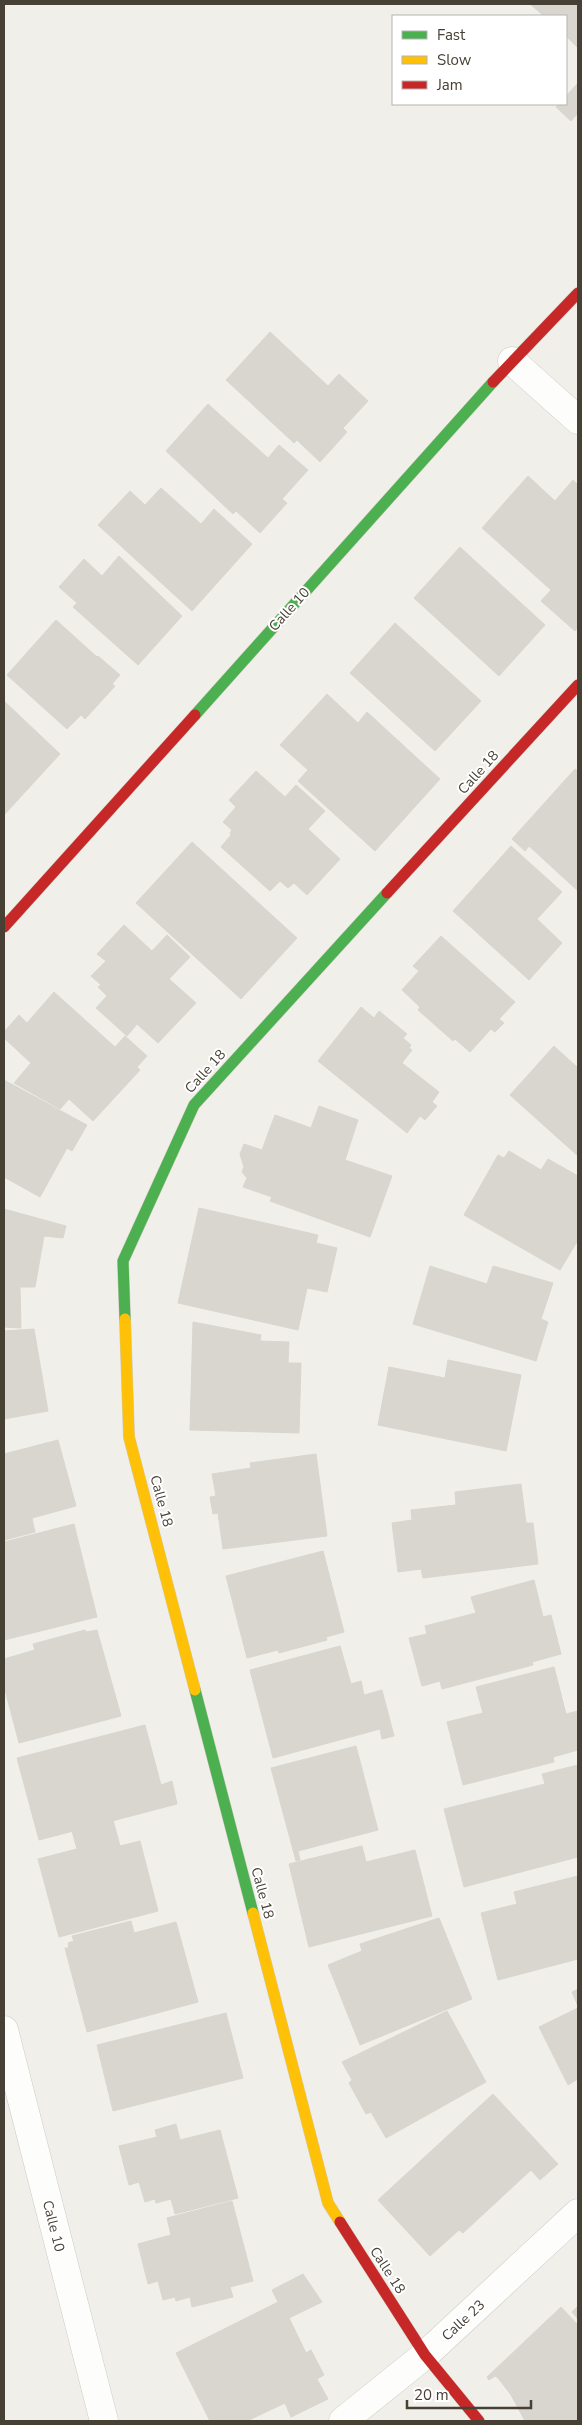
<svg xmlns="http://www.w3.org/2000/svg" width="582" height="2425" viewBox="0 0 582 2425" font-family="'Nunito Sans',sans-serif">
	<rect width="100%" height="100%" fill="#f0efea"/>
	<!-- building -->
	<path fill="#d9d6d0" stroke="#d9d6cf" d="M530,4H578V48L566,36V16H544Z
		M578,83V113L571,121L556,107L559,104H566V96Z
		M270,332L328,386L339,374L368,401L343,428L347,432L320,462L297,440L294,443L226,380Z
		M208,404L268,458L279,445L308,470L282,499L287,503L260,533L236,511L233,514L166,451Z
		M528,476L555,501L573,480L578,485V604L576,607L578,610V627L575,631L541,601L551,590L482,528Z
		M161,488L201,524L214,509L252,544L192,611L98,525L130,491L145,505Z
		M460,547L545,625L499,676L414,598Z
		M119,556L182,616L138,665L73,607L77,603L59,587L84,559L102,576Z
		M56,620L97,657L98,656L120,675L112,684L115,686L85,719L81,715L67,729L7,675Z
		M395,623L481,701L435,751L350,673Z
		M327,694L358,723L367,712L440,779L375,851L298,781L308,770L280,745Z
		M4,701L60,754L4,815Z
		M575,769L578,771V891L529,846L525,851L512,839Z
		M256,771L285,797L296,785L325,811L308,829L340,859L307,895L294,883L288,888L280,881L270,891L221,847L231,835L230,833L232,830L223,822L236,807L229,800Z
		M192,842L297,938L241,999L136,903Z
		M511,846L562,892L537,919L562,943L529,980L453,911Z
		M124,925L152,951L167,935L190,957L169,979L196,1003L158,1043L137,1024L127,1036L96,1008L107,996L98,987L101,985L91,976L106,961L97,954Z
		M441,936L515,1002L499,1019L504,1023L495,1032L491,1029L470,1052L455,1039L453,1041L418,1010L420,1007L402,990L419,971L413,966Z
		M54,992L115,1047L125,1036L147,1056L137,1067L140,1070L93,1121L69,1099L60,1109L14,1083L31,1063L4,1038V1032L19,1015L27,1023Z
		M361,1007L374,1018L379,1011L407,1034L403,1038L411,1045L409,1048L412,1050L402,1063L439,1092L432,1102L437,1106L425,1120L420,1116L407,1133L318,1061Z
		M554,1046L578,1068V1156L510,1095Z
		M4,1080L87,1125L72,1151L67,1148L40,1197L4,1177Z
		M319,1106L358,1120L345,1160L392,1176L370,1237L270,1201L272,1197L243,1187L247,1178L242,1172L244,1167L240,1154L244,1144L262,1150L275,1115L311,1128Z
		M509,1151L541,1170L548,1159L578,1176V1240L560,1270L464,1215L498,1155L504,1158Z
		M199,1208L318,1235L316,1243L337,1248L327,1292L307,1288L298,1330L178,1303Z
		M4,1209L66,1226L63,1238L44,1236L35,1287H20L21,1328L4,1327Z
		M430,1266L487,1284L493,1266L553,1283L541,1319L548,1322L536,1361L413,1324Z
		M193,1322L261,1335L260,1341L289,1342L288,1363H301L299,1433L190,1430Z
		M34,1329L48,1411L4,1419V1331Z
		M448,1360L521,1375L506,1451L378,1425L389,1367L445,1378Z
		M58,1440L76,1506L32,1518L35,1532L4,1540V1454Z
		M316,1454L327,1536L223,1549L218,1513L213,1514L210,1497L216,1496L212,1474L251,1468L250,1463Z
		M521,1484L526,1523H533L538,1564L423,1578L421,1569L398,1572L392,1523L412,1520L411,1510L456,1505L455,1492Z
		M74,1524L97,1617L4,1640V1542Z
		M323,1551L344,1632L326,1637L327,1640L279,1653L278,1650L247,1658L226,1576Z
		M534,1580L543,1617L551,1615L561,1654L532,1662L533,1665L442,1689L440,1681L422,1686L409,1638L427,1634L425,1626L476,1613L471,1597Z
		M85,1630L86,1632L97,1630L121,1716L19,1743L4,1686V1659L35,1650L33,1644Z
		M340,1646L351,1684L361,1681L364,1695L382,1690L394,1736L382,1739L380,1729L273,1758L250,1670Z
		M554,1667L566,1714L578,1711V1750L553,1757L554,1762L463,1785L447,1722L483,1713L476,1687Z
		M145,1725L161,1785L172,1781L177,1804L39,1840L17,1758Z
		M356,1746L378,1830L298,1851L300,1860L296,1861L271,1768Z
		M578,1765V1857L464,1887L444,1809L545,1784L542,1774Z
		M113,1820L120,1846L140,1841L158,1911L59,1937L38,1859L77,1849L72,1831Z
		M362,1846L366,1862L415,1850L432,1916L309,1947L289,1864Z
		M578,1876V1959L498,1980L481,1913L517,1904L514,1892Z
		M439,1918L472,1999L360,2045L328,1965L362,1951L360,1944Z
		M131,1921L134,1933L176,1922L198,2002L87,2032L65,1948H69L68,1943L74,1941L72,1936Z
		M578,1989V2006L572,1992Z
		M578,2008V2079L568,2085L539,2027Z
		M447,2011L486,2082L386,2138L371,2112L366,2114L349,2083L352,2080L342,2062Z
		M226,2013L243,2078L113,2111L97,2045Z
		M493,2094L558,2164L540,2180L531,2170L463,2233L459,2230L430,2256L378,2200Z
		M176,2124L180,2140L220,2130L238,2198L175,2214L171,2199L156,2203L155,2199L145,2202L139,2182L129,2185L119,2146L157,2137L155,2130Z
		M232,2201L253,2281L230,2287L233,2297L192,2307L190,2297L176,2301L175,2297L163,2300L158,2281L148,2284L138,2244L171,2235L167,2218Z
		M303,2274L322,2302L289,2318L306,2353L311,2350L324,2375L317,2379L328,2399L291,2417L285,2403L247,2421H210L176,2353L278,2302L272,2290Z
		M578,2306V2319L572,2312Z
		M561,2307L578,2325V2421H525L511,2395L498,2378L495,2376L489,2380L487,2377Z"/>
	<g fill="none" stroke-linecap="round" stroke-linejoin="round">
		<!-- street casing -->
		<g stroke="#cdcbc5" stroke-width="29">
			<path id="street" d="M512,361L578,420
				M4,2030L104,2421
				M343,2421L425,2355L578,2213"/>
		</g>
		<!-- fast casing -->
		<g stroke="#d0ccc0" stroke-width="12">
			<path id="fast" d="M195,715L493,382
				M125,1319L123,1261L194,1105L387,893
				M195,1690L253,1913"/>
		</g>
		<!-- slow casing -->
		<g stroke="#d0ccc0" stroke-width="12">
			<path id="slow" d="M125,1319L129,1437L195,1690
				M253,1913L328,2203L340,2222"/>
		</g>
		<!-- jam casing -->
		<g stroke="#d0ccc0" stroke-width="12">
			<path id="jam" d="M493,382L578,293
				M387,893L578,685
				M4,927L195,715
				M340,2222L425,2355L479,2421"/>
		</g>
		<!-- street -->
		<use href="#street" stroke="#fdfdfc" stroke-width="28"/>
		<!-- fast -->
		<use href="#fast" stroke="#4caf50" stroke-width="11"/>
		<!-- slow -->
		<use href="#slow" stroke="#ffc107" stroke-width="11"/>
		<!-- jam -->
		<use href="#jam" stroke="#c62828" stroke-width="11"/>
	</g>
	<g text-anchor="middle" stroke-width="4" stroke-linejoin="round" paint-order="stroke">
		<!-- street labels -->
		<g font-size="14" fill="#474034" stroke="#fff">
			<text transform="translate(289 609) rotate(-48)" y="5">Calle 10</text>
			<text transform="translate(478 772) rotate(-48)" y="5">Calle 18</text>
			<text transform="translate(205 1071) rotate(-48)" y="5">Calle 18</text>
			<text transform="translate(162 1501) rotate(75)" y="5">Calle 18</text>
			<text transform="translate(263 1893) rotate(75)" y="5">Calle 18</text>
			<text transform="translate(54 2226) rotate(76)" y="5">Calle 10</text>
			<text transform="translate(388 2270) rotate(57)" y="5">Calle 18</text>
			<text transform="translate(463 2320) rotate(-43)" y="5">Calle 23</text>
		</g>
	</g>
	<!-- border -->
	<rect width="582" height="2425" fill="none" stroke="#474034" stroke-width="10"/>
	<!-- legend -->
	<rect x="392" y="15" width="175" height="90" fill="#ffffff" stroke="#b5b3ae"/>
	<rect x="402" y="31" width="25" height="8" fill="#4caf50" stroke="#b5b3ae"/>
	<text x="437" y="40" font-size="15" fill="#474034">Fast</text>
	<rect x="402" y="56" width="25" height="8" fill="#ffc107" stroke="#b5b3ae"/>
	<text x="437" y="65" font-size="15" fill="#474034">Slow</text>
	<rect x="402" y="81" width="25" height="8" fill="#c62828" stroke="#b5b3ae"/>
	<text x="437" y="90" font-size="15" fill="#474034">Jam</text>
	<!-- scale -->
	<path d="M407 2400v8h124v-8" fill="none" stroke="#474034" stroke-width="2.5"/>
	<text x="414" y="2400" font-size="15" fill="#474034" stroke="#ffffff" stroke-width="4" paint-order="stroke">20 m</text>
</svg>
